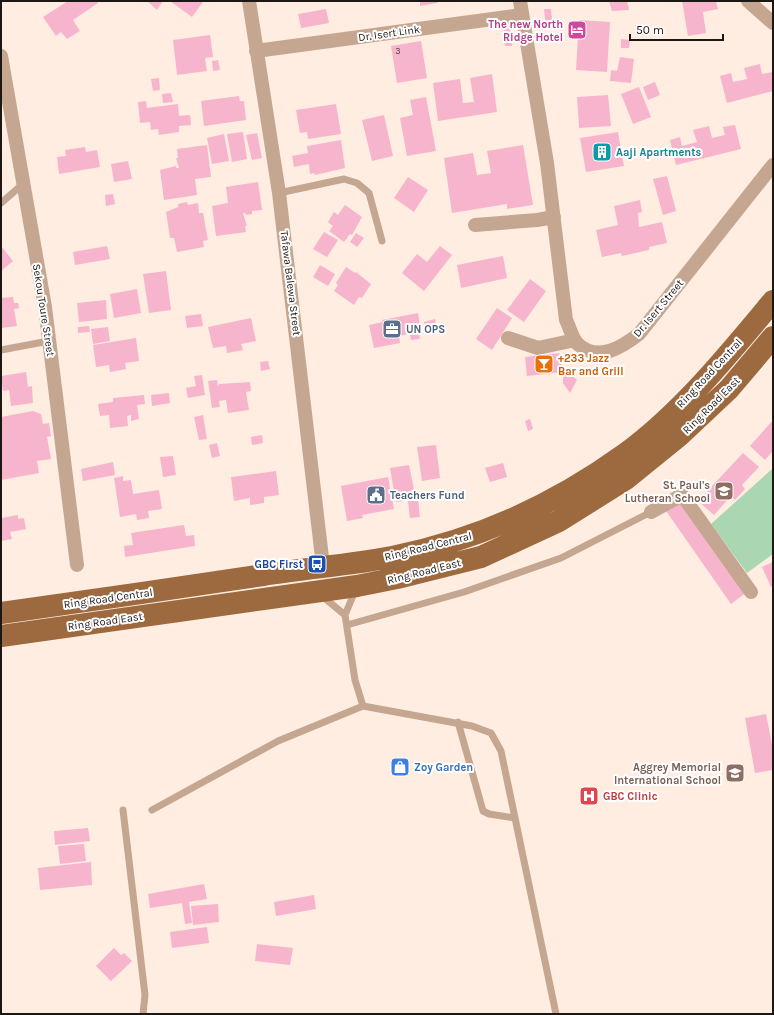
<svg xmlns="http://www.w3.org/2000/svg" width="774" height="1015" viewBox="0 0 774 1015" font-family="Karla,sans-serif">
	<rect width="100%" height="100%" fill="#feede0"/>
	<!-- grass -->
	<path fill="#aad7b1" d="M773,468V554L747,573L711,524Z"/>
	<!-- building -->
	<path fill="#f7b5cd" d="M68,1H97L98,3L73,20L80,31L67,39L61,32L56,36L43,17Z
		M147,1H163L157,10Z
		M170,1H202L203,2L192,17Z
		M420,1H437V3L420,6Z
		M609,1H627L629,10L612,11Z
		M682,1H716L718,9L703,12L706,33L688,36Z
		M326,9L329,23L301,28L298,14Z
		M544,9H551L553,28L546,29Z
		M579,20L610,22L607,72L576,70Z
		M503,28H510L512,46H505Z
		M210,35L213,57L205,58L207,71L177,75L173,40Z
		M621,39L630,40L629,48H621Z
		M421,41L427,78L397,83L391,46Z
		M620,57L634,59L631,83L610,81L611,70L617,71Z
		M218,60L220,70L213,71L212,61Z
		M760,64L762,74L773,72V91L727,103L720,76L731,73L733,82L747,79L744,68Z
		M492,74L497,112L438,121L433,83L460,79L463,103L474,102L470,78Z
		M159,78L160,90L153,91L151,79Z
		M655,82L660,95L648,100L643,87Z
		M639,87L651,117L633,124L621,94Z
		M171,93L173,102L163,103L162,94Z
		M608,95L611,126L579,128L577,97Z
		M239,96L240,101H244L246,120L204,126L201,101Z
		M426,97L436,151L407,156L400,118L413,115L410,100Z
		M146,101L147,108L178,104L179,116L190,115L191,125L179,126V132L159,135L158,129L151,130L150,122L140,123L138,102Z
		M336,104L341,134L308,139L307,132L300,133L296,110Z
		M384,115L393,156L372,161L362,120Z
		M735,125L741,149L676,165L670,140L680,137L682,146L697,142L693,130L709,126L712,138L725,135L723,127Z
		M243,132L247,159L232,162L227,134Z
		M618,132L624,166L586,172L580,138Z
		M257,133L262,158L252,160L246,135Z
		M224,134L229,161L212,164L207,138Z
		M341,140L345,168L315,175L314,173L310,174L309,164L294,167L292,156L308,153L307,146Z
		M207,145L211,177L195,179L197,195L164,200L160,170L176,166V168H179L176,158H178L177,149Z
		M523,145L533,205L507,209V204L452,213L444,158L473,153L477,175L491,173L487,151Z
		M85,147L86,152L97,150L100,167L59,174L57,157L66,156L65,150Z
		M128,161L132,179L114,182L111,164Z
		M667,176L676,211L663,215L653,179Z
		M408,177L428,190L414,212L394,198Z
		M258,182L262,210L252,211V214L246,215L245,213H243L247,226H245L246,232L216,236L212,206L228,203L226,187Z
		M113,194L115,204L106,206L105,195Z
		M640,200L642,212L638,213L639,227L662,222L667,243L649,247V250L622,256L621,253L602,257L596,230L618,225L614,206Z
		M187,202L188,205L198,203L199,213H203L208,240L203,241L204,247L177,252L174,238H170L166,212L178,207V204Z
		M345,205L362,217L352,235L350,234L344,242L329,231L333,226L328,222L334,212L338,215Z
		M324,232L338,240L327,257L313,249Z
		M356,233L364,238L357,247L350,242Z
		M1,246L13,261L1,271Z
		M107,246L110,259L75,265L73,252Z
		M440,246L452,255L424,291L402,273L417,254L427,262Z
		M503,256L507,278L461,288L457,265Z
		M320,265L335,274L328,286L313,277Z
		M346,267L355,273L356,272L371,284L362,298L359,297L354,305L334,291L338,285L336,283Z
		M166,271L171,310L149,313L143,274Z
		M530,279L546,291L524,322L507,310Z
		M137,289L141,313L114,318L110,294Z
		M13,297L14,303H18L19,308L14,309L17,326L1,328V298Z
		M106,300L107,319L79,322L77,303Z
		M497,308L512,318L492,350L476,339Z
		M418,313L421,331L399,336L400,343L374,348L369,325L383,322L382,320Z
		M201,314L203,326L187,328L185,316Z
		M251,318L256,341L241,344L243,350L227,353L226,346L213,348L208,327Z
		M435,319L437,329L426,331L424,322Z
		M89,326L90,332L78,333V327Z
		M108,327L110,341L93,344L91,329Z
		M419,334L420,339L411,340L410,335Z
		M136,338L139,361L125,363L126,369L110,372L109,365L96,367L93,345Z
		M560,353L562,372L527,376L525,357Z
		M268,361L270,369L261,371L260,362Z
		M566,370L577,380L570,393L563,383V378Z
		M26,372L28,387L32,386L33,403L11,406L9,390L3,391L1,376Z
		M202,375L205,395L188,398L186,388L196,386L194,376Z
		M217,380L218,386L219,384L250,382L251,391L246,392L249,410L228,413L226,400L219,401L220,407L212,408L208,381Z
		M169,393L170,403L152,406L151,395Z
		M144,395L145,404L137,405L139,419L131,421V415L127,416L128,426L110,428L109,415L100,416L98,404L113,402V398Z
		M33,411L41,414L43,424L49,423L51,436L47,437L51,459L37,461L39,473L1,480V417Z
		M203,415L207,439L199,440L194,417Z
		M530,419L533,429L528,431L525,421Z
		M773,420V451L765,460L750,446Z
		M262,435L263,443L252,445L251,437Z
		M217,443L220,456L212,458L209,445Z
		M436,445L440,478L422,481L417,447Z
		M743,453L759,467L742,485L745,489L735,500L731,496L714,515L698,501Z
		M173,456L176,475L163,477L160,457Z
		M113,462L115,475L83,481L81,469Z
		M503,463L507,477L490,482L485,468Z
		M409,465L416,499L396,502L390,468Z
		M276,471L279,495L264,497V503L250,505V498L234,501L231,477Z
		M123,476V481L131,480L133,494L159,490L162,509L148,511L149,518L137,520L136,514L120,517L114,478Z
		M388,477L394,509L362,515L363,518L347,521L341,486Z
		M681,497L747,592L731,604L664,508Z
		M418,500L420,517L410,518L408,501Z
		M18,515V519L24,518L26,529L10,532L12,539L1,541V518Z
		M184,525L186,536L194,535L195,546L125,557L124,546L133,545L131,533Z
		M773,562V586L771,587L762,567Z
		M766,714L773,750V770L755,773L745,718Z
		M88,828L90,841L55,845L54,831Z
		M84,844L86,861L60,864L58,846Z
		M91,862L92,885L40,890L38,868Z
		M204,884L207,899L189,902L192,923L185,924L182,903L150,908L148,894Z
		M314,895L316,909L276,916L274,902Z
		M218,904L219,922L193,925L191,906Z
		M207,927L209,943L172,948L170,932Z
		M257,944L293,948L290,965L255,961Z
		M114,948L121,955L124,953L132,961L111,981L96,966Z"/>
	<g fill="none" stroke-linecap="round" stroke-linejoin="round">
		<!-- lane -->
		<path stroke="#c5a791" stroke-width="7" d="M279,193L344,179L357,183L369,193L382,241
			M1,203L23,184
			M1,350L49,341
			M355,591L345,615L355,680L363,706L472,726L491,733L501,751L556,1014
			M322,596L345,615
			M347,625L464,592L561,558L651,512
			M458,722L483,811L489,814L515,818
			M123,810L145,995L143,1014
			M152,810L278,741L363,706"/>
		<!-- street -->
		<path stroke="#c5a791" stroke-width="14" d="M249,1L279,193L323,566
			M520,1L547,163L566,320C570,327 572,340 579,345C599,362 622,347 639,334L773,165
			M748,1L773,23
			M256,51L522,15
			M1,56L45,307L77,565
			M475,225L537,220L554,217
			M508,338L538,348L575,340
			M651,512L682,495L751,592"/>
		<!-- primary -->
		<path stroke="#9d693f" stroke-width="22" d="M1,613C88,601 176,588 263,575C306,568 350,565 392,557C477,540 556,504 625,454C682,412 728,355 773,301
			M1,636L357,586L397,578L481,557L559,521L626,479L679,436L729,389L773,337"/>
	</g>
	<!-- icons -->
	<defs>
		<g id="hotel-square" transform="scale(1)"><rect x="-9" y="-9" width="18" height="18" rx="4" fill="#d1479c" stroke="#fefefe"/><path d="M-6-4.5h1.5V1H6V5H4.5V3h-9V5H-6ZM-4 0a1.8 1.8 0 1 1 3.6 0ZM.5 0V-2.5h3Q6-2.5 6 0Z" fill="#fff"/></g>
		<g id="building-square" transform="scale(1)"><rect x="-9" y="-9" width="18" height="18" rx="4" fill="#0f9aa8" stroke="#fefefe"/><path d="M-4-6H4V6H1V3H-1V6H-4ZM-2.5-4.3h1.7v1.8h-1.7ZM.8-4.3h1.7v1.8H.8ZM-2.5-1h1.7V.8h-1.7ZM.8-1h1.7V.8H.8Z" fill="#fff"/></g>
		<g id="office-square" transform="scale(1)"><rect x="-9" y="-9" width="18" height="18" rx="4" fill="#5c6f8a" stroke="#fefefe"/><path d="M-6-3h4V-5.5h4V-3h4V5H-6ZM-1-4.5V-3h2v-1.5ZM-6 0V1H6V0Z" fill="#fff"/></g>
		<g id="bar-square" transform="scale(1)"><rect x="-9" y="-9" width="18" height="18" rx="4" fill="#e8710a" stroke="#fefefe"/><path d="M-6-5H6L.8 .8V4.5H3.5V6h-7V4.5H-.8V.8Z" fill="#fff"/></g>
		<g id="school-square" transform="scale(1)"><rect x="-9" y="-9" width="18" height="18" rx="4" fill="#8d6e63" stroke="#fefefe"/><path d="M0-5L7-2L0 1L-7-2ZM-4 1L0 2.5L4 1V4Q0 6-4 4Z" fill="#fff"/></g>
		<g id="civic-square" transform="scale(1)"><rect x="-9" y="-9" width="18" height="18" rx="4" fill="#5c6f8a" stroke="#fefefe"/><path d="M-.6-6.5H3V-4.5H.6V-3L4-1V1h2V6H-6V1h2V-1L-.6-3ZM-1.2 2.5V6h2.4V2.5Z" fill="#fff"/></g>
		<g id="bus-square" transform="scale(1)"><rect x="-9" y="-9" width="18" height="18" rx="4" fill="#1a4fb4" stroke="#fefefe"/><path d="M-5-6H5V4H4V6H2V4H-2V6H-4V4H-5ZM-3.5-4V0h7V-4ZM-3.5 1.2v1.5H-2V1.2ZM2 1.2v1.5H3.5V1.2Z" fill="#fff"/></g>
		<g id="shop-square" transform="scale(1)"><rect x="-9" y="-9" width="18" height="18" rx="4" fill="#3f7fe0" stroke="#fefefe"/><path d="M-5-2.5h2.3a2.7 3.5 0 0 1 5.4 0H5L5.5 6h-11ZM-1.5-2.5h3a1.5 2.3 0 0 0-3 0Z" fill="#fff"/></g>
		<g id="hospital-square" transform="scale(1)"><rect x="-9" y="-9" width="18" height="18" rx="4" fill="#e0444e" stroke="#fefefe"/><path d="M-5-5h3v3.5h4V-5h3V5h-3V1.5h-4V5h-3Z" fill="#fff"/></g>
	</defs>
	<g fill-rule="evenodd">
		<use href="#hotel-square" x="577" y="30"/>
		<use href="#building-square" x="602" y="152"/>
		<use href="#office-square" x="392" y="329"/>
		<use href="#bar-square" x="544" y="364"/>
		<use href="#school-square" x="724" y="491"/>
		<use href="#civic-square" x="376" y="495"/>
		<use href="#bus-square" x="317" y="564"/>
		<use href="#shop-square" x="400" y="767"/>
		<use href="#school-square" x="735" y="773"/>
		<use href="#hospital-square" x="589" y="796"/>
	</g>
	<g text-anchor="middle" stroke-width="4" stroke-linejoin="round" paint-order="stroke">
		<!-- number labels -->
		<g font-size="9" fill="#543e42">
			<text x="398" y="54">3</text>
		</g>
		<!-- hotel labels -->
		<g font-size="11" font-weight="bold" fill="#b23c85" stroke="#fefefe" text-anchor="end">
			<text x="563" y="28">The new North<tspan x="563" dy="13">Ridge Hotel</tspan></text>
		</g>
		<!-- street labels -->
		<g font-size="11" fill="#1d1713" stroke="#fefefe">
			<text transform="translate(389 33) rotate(-8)" y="4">Dr. Isert Link</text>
			<text transform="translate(291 283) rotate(83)" y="4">Tafawa Balewa Street</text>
			<text transform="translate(658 308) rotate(-50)" y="4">Dr. Isert Street</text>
			<text transform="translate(44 310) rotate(81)" y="4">Sekou Toure Street</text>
			<text transform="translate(709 373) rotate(-47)" y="4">Ring Road Central</text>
			<text transform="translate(711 405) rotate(-45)" y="4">Ring Road East</text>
			<text transform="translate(428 546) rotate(-14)" y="4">Ring Road Central</text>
			<text transform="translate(424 571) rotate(-14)" y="4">Ring Road East</text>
			<text transform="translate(108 598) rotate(-8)" y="4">Ring Road Central</text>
			<text transform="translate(105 621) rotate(-8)" y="4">Ring Road East</text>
		</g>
		<!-- culture labels -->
		<g font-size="11" font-weight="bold" fill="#0d838f" stroke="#fefefe" text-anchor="start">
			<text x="616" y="156">Aaji Apartments</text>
		</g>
		<!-- service labels -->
		<g font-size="11" font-weight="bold" fill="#4e5e75" stroke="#fefefe" text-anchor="start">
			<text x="406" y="333">UN OPS</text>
			<text x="390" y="499">Teachers Fund</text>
		</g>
		<!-- food labels -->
		<g font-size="11" font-weight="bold" fill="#c56008" stroke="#fefefe" text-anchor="start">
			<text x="558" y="362">+233 Jazz<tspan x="558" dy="13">Bar and Grill</tspan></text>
		</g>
		<!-- education labels -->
		<g font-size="11" font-weight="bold" fill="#785e54" stroke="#fefefe" text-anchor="end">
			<text x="710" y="489">St. Paul's<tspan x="710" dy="13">Lutheran School</tspan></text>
			<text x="721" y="771">Aggrey Memorial<tspan x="721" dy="13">International School</tspan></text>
		</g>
		<!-- transit labels -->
		<g font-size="11" font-weight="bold" fill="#164399" stroke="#fefefe" text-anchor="end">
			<text x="303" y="568">GBC First</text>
		</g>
		<!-- shop labels -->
		<g font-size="11" font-weight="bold" fill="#366cbe" stroke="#fefefe" text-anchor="start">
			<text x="414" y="771">Zoy Garden</text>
		</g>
		<!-- health labels -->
		<g font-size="11" font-weight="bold" fill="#be3a42" stroke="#fefefe" text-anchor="start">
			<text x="603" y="800">GBC Clinic</text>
		</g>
	</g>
	<!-- border -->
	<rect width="774" height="1015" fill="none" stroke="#1d1713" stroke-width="4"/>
	<!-- scale -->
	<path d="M630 34v6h93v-6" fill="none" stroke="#1d1713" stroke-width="2"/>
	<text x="636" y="34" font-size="12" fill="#1d1713" stroke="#fefefe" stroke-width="3" paint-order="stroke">50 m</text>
</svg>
